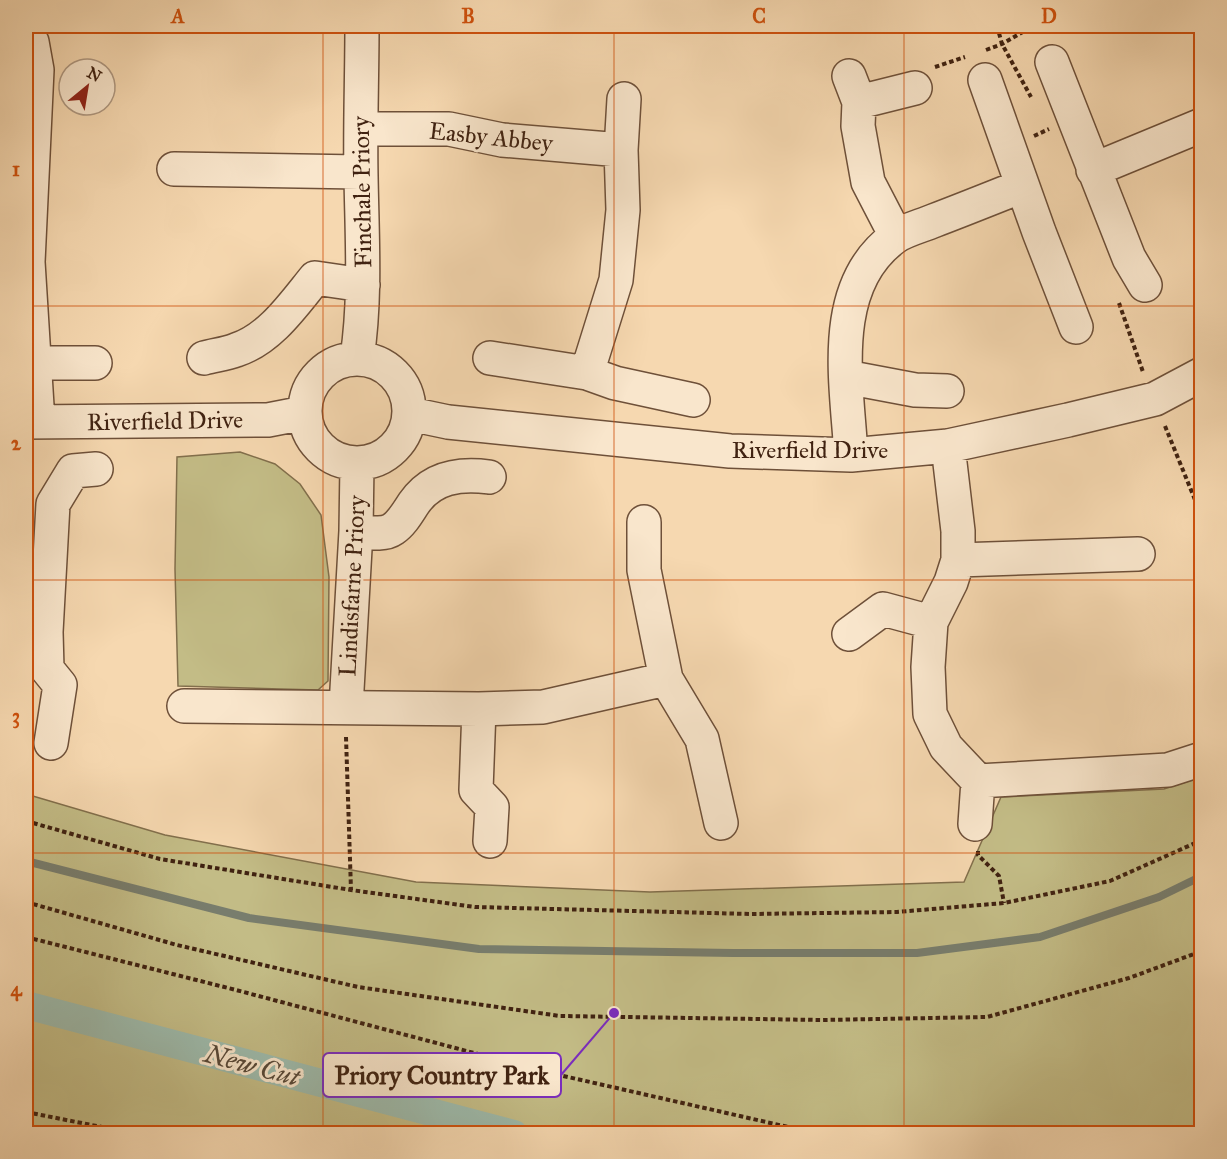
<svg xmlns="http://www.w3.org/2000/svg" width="1227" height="1159" viewBox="0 0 1227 1159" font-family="'IM FELL Great Primer',serif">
	<rect width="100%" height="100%" fill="#f6d8b0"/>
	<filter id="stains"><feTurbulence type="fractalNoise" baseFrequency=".00333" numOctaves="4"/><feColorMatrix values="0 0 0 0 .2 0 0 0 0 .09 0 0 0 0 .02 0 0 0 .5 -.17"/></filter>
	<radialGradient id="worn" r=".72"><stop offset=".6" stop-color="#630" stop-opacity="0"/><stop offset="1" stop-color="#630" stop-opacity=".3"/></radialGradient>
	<!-- green -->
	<path fill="#c3bc86" stroke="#826f4c" stroke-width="1.5" d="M240,452L275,464L300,484L321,515L329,577L328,681L318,690L178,686L175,569L177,457Z
		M1201,777V1133H26V794L165,835L416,882L650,892L964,882L1001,797L1164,789Z"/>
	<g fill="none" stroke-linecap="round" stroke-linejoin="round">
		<!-- stream -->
		<path stroke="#787d6d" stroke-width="8" d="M26,861L249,918L479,949L733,953H917L1040,937L1159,897L1202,876"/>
		<!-- canal -->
		<path stroke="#9dbaab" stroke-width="28" d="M26,1005L514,1134"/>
		<!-- minor casing -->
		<g stroke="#6e5039" stroke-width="36">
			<path id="minor" d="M26,32L32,42L37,70L28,262L38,422
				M1052,62L1129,258L1145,285
				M849,76L859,102L858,126L868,182L896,236
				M985,80L1039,232L1076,327
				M859,102L915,88
				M361,129H449L502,140L621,150
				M174,169L360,172
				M1093,170L1202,125
				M204,358C215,355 226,354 236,350C270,339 293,305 315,278L363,285
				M357,358C366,298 362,237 361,176C360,126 362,76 362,26
				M490,358L587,373L615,383L693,400
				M305 411a52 52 0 1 1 104 0a52 52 0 1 1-104 0Z
				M34,363H95
				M587,373L616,280L623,210L621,150L624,99
				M846,377L915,390L947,391
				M410,414L448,422L730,451L851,455L948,446L1068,420L1155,399L1202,374
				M26,422L268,420L304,413
				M948,446L958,531V560L951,582L931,622L928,667L930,714L946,747L978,781L975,824
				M851,455C847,383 827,286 895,237C905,230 921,226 933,221C962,210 992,198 1022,186
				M644,522V570L666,679L702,739L721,823
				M356,531C368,532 383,536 393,529C402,523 408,512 414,503C432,477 460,473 489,477
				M958,560L1138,554
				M849,634L883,609L931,622
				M184,706L479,709L543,707L666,679
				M346,707L356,531L357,464
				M479,709L476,790L492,807L490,841
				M51,743L60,685L47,669L46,632L53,504L73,471L96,469
				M978,781L1168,770L1202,759"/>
		</g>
		<!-- path -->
		<path stroke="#402211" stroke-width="4" stroke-dasharray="4.5 3" stroke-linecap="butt" d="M997,26L1002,44L1031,97
			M986,50L1002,44L1033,26
			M935,67L965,57
			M1034,136L1049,129
			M1119,303L1143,372
			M1165,426L1202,517
			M346,737L351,890
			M26,821L160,859L351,890L475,907L751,914L897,912L1004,903L1110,881L1202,840
			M978,851V855L999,876L1004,903
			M26,902L177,945L358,987L560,1016L822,1020L987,1017L1129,978L1202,951
			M26,937L236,990L546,1072L819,1134
			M26,1112L137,1134"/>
		<!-- minor -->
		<use href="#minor" stroke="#f9e6cc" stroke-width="33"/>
	</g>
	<!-- grid -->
	<path fill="none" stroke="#cf510d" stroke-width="1.5" stroke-opacity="0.55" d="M323,26V1134M614,26V1134M904,26V1134M26,306H1202M26,580H1202M26,853H1202"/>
	<g text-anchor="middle" stroke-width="6" stroke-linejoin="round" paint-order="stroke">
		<!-- street labels -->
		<g font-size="24" fill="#402211" stroke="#f9e6cc">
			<text transform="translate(491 137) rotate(6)" y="8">Easby Abbey</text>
			<text transform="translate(362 192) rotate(-91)" y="8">Finchale Priory</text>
			<text transform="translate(165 421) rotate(-1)" y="8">Riverfield Drive</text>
			<text x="810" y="458">Riverfield Drive</text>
			<text transform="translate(352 586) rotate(-87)" y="8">Lindisfarne Priory</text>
		</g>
		<!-- water labels -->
		<g font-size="26" font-style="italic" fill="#574838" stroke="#f9e6cc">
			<text transform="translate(252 1065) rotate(15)" y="9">New Cut</text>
		</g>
	</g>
	<!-- callouts -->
	<path fill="none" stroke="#7b2cbf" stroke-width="2" d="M614 1013L561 1075"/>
	<circle fill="#7b2cbf" stroke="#f9e6cc" stroke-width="2" cx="614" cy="1013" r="6"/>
	<rect fill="#f9e6cc" stroke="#7b2cbf" stroke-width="2" x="323" y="1053" width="238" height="44" rx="6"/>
	<g font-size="26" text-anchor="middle" font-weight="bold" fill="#402211">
		<text x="442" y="1084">Priory Country Park</text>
	</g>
	<!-- margin -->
	<rect width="1227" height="1159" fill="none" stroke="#f6d8b0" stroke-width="66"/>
	<!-- north arrow -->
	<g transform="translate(87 87) rotate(30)"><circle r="28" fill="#f9e6cc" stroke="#af9881" stroke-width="1.5"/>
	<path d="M0-4.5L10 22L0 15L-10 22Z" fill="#8f2418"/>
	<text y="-9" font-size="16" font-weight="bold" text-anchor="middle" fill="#402211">N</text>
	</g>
	<rect x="33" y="33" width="1161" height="1093" fill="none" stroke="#cf510d" stroke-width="2"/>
	<g font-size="20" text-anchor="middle" font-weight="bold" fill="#cf510d">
		<text x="178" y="23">A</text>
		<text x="468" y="23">B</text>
		<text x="759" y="23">C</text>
		<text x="1049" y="23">D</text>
		<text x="16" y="176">1</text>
		<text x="16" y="450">2</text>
		<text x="16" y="723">3</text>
		<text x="16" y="996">4</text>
	</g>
	<rect width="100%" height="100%" filter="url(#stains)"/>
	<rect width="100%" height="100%" fill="url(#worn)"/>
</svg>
